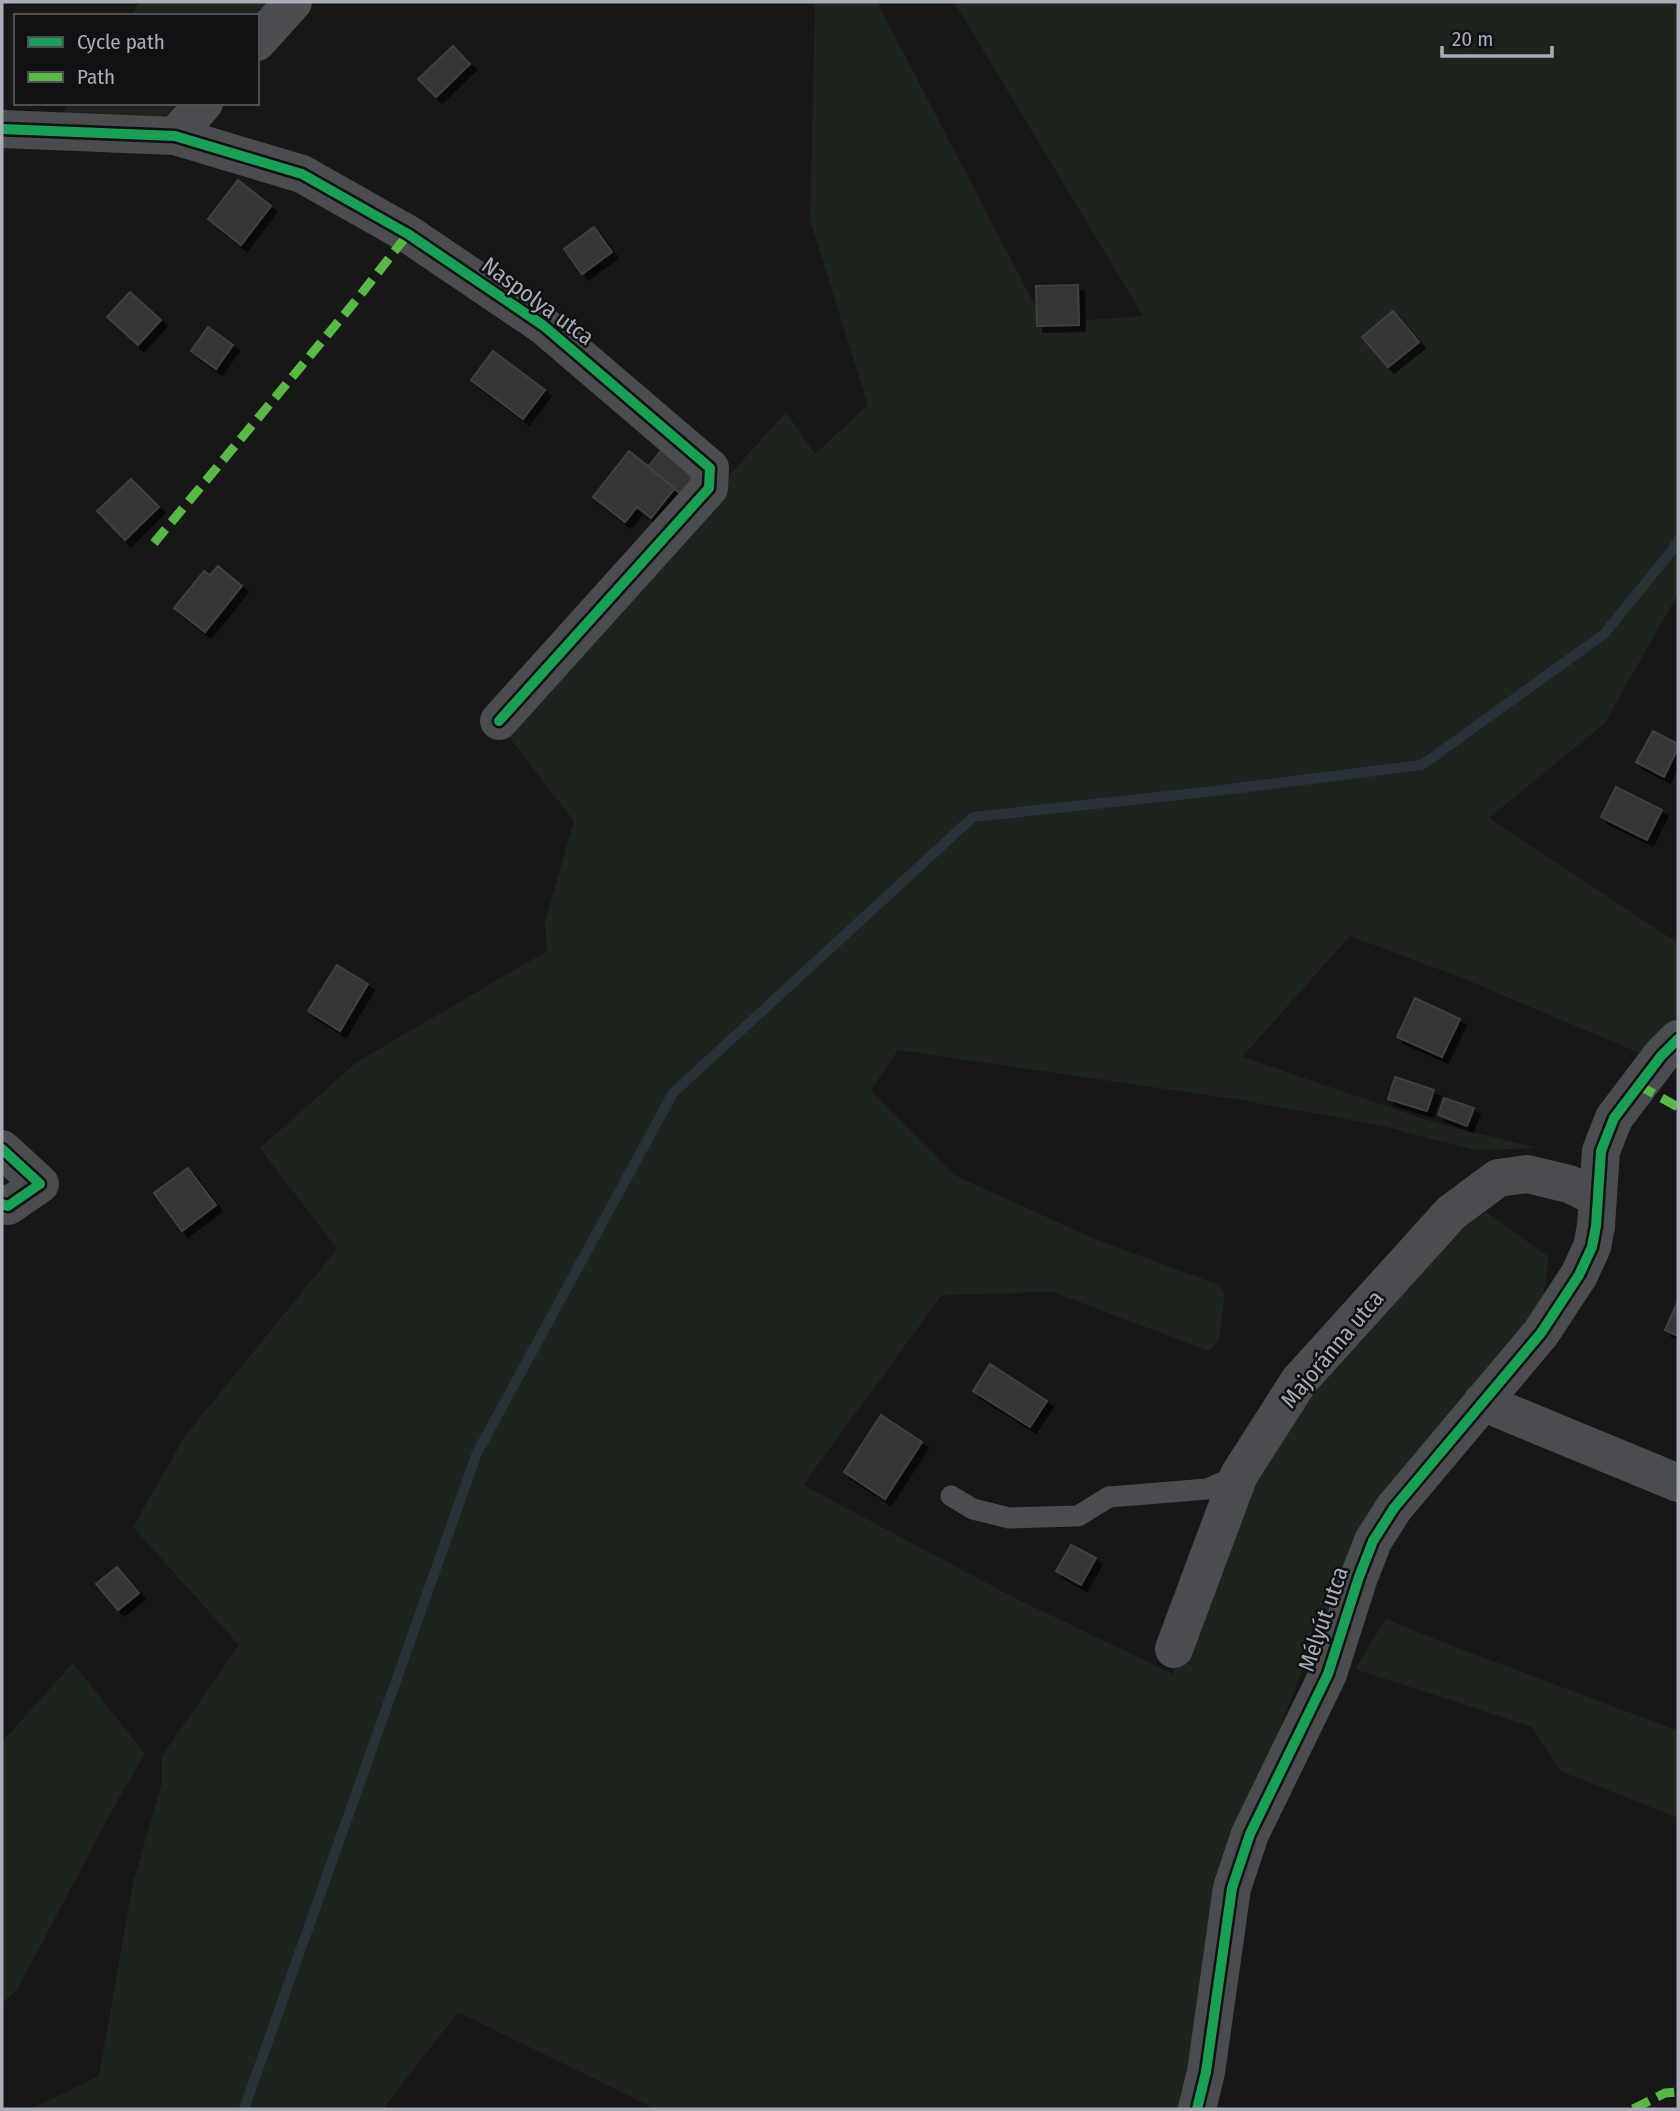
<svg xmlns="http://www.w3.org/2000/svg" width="1680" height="2111" viewBox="0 0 1680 2111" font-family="'Fira Sans Condensed',sans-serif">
	<defs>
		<filter id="shadow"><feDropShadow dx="6" dy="6" stdDeviation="0" flood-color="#0009"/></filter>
	</defs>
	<rect width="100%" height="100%" fill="#171717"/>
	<!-- green -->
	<path fill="#1d241e" d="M140,2H276L257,16H130Z
		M813,2H877L1044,323L1143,316L954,2H1678V594L1604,724L1489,818L1678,943V1028L1649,1057L1462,978L1350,936L1242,1057L1436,1123L1538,1148L1474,1150L1379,1125L1235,1099L898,1050L871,1090L954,1175L1095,1239L1219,1285L1225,1295L1219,1339L1209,1351L1053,1292L942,1295L803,1485L1013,1597L1173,1674L1224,1514L1261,1460L1418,1262L1486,1212L1549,1257L1543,1299L1357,1546L1302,1671L1236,1842L1209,1958L1179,2109H656L458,2012L383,2109H31L99,2076L133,1883L162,1782V1756L239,1645L133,1527L185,1436L337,1249L260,1148L357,1062L547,951L545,922L574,821L502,728L786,412L815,454L868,405L810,220L815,8Z
		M70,103H184L168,121L52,129Z
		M1386,1619L1424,1635L1678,1731V1818L1560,1771L1532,1727L1355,1669Z
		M73,1663L145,1754L116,1803L17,1990L2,2003V1742Z"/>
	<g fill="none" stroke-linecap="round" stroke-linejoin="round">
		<!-- stream -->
		<path stroke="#2a3239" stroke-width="10" d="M244,2109L477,1453L673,1093L973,817L1215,791L1422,765L1604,634L1670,553L1678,540"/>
	</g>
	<!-- building -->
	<path fill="#353536" stroke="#3f4043" stroke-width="2" filter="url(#shadow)" d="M453,46L470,64L436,97L418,79Z
		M238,180L271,206L241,245L208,219Z
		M594,227L612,252L582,274L564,249Z
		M1078,285L1079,325L1037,326L1036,286Z
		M130,292L161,320L138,345L107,317Z
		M1393,311L1419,342L1388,367L1362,337Z
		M208,327L233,345L216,369L191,351Z
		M493,351L545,390L523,419L471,380Z
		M664,447L698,475L682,495L648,467Z
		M629,451L675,488L651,518L637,507L625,522L593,497Z
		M131,479L159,507L125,540L97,511Z
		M218,566L242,586L205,632L174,608L204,571L210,575Z
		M1653,731L1678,744V748L1664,777L1636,762Z
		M1616,787L1662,810L1647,840L1601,817Z
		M337,965L368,984L340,1031L308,1011Z
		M1415,998L1460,1019L1442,1057L1397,1037Z
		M1395,1077L1434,1090L1427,1111L1388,1099Z
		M1444,1098L1474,1108L1467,1126L1438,1115Z
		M188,1168L216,1205L182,1231L154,1193Z
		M1678,1301V1336L1665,1330Z
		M990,1364L1047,1401L1030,1427L973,1391Z
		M881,1415L922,1442L885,1499L844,1472Z
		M1071,1545L1096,1558L1081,1585L1056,1571Z
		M117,1567L139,1593L118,1610L96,1584Z"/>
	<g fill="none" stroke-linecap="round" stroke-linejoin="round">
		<!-- lane -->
		<path stroke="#4b4c50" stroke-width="21" d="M951,1496L973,1509L1009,1518L1078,1516L1109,1497L1207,1489L1239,1475"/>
		<!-- street -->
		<path stroke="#4b4c50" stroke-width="38" d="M257,42L293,2
			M2,129L175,136L302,174L408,234L544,326L710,468L709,488L499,721
			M175,136L204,103
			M2,1149L40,1184L8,1206L2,1204
			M1482,1402L1678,1483
			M1174,1649L1239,1475L1299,1381L1451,1213L1498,1178L1527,1174L1569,1184L1596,1197
			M1197,2109L1206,2072L1232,1888L1250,1834L1328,1674L1359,1577L1373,1541L1394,1508L1541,1333L1579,1275L1592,1247L1596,1226L1601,1151L1614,1118L1661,1056L1678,1039"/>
		<!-- quiet -->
		<path stroke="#58b947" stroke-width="9" stroke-dasharray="18 9" stroke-linecap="butt" d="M154,543L358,298L408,234
			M1638,1085L1678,1107
			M1633,2109L1665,2093L1678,2092"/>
		<!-- cycleway casing -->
		<g stroke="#111113" stroke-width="15">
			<path id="cycleway" d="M2,129L175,136L302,174L408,234L544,326L710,468L709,488L499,721
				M2,1149L40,1184L8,1206L2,1204
				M1197,2109L1206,2072L1232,1888L1250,1834L1328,1674L1359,1577L1373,1541L1394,1508L1541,1333L1579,1275L1592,1247L1596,1226L1601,1151L1614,1118L1661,1056L1678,1039"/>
		</g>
		<!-- cycleway -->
		<use href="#cycleway" stroke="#1a9f57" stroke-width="10"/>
	</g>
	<g text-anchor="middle" stroke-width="5" stroke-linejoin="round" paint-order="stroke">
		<!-- street labels -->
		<g font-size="23" fill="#a8adb8" stroke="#111113">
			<text transform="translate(538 301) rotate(36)" y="8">Naspolya utca</text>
			<text transform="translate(1332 1349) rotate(-50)" y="8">Majoránna utca</text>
			<text transform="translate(1323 1619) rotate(-71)" y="8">Mélyút utca</text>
		</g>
	</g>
	<!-- border -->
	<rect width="1680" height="2111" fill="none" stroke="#a8adb8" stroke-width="7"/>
	<!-- legend -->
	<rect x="14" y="14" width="245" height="91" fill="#111113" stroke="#4d4f55" stroke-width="2"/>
	<rect x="28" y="37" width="35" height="10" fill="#1a9f57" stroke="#4d4f55" stroke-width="2"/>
	<text x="77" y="49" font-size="21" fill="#a8adb8">Cycle path</text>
	<rect x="28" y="72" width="35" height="10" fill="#58b947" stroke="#4d4f55" stroke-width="2"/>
	<text x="77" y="84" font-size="21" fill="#a8adb8">Path</text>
	<!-- scale -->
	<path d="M1442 46v10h110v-10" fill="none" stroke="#a8adb8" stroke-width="3.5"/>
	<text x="1452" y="46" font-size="21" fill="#a8adb8" stroke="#111113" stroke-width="5" paint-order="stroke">20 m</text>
</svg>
